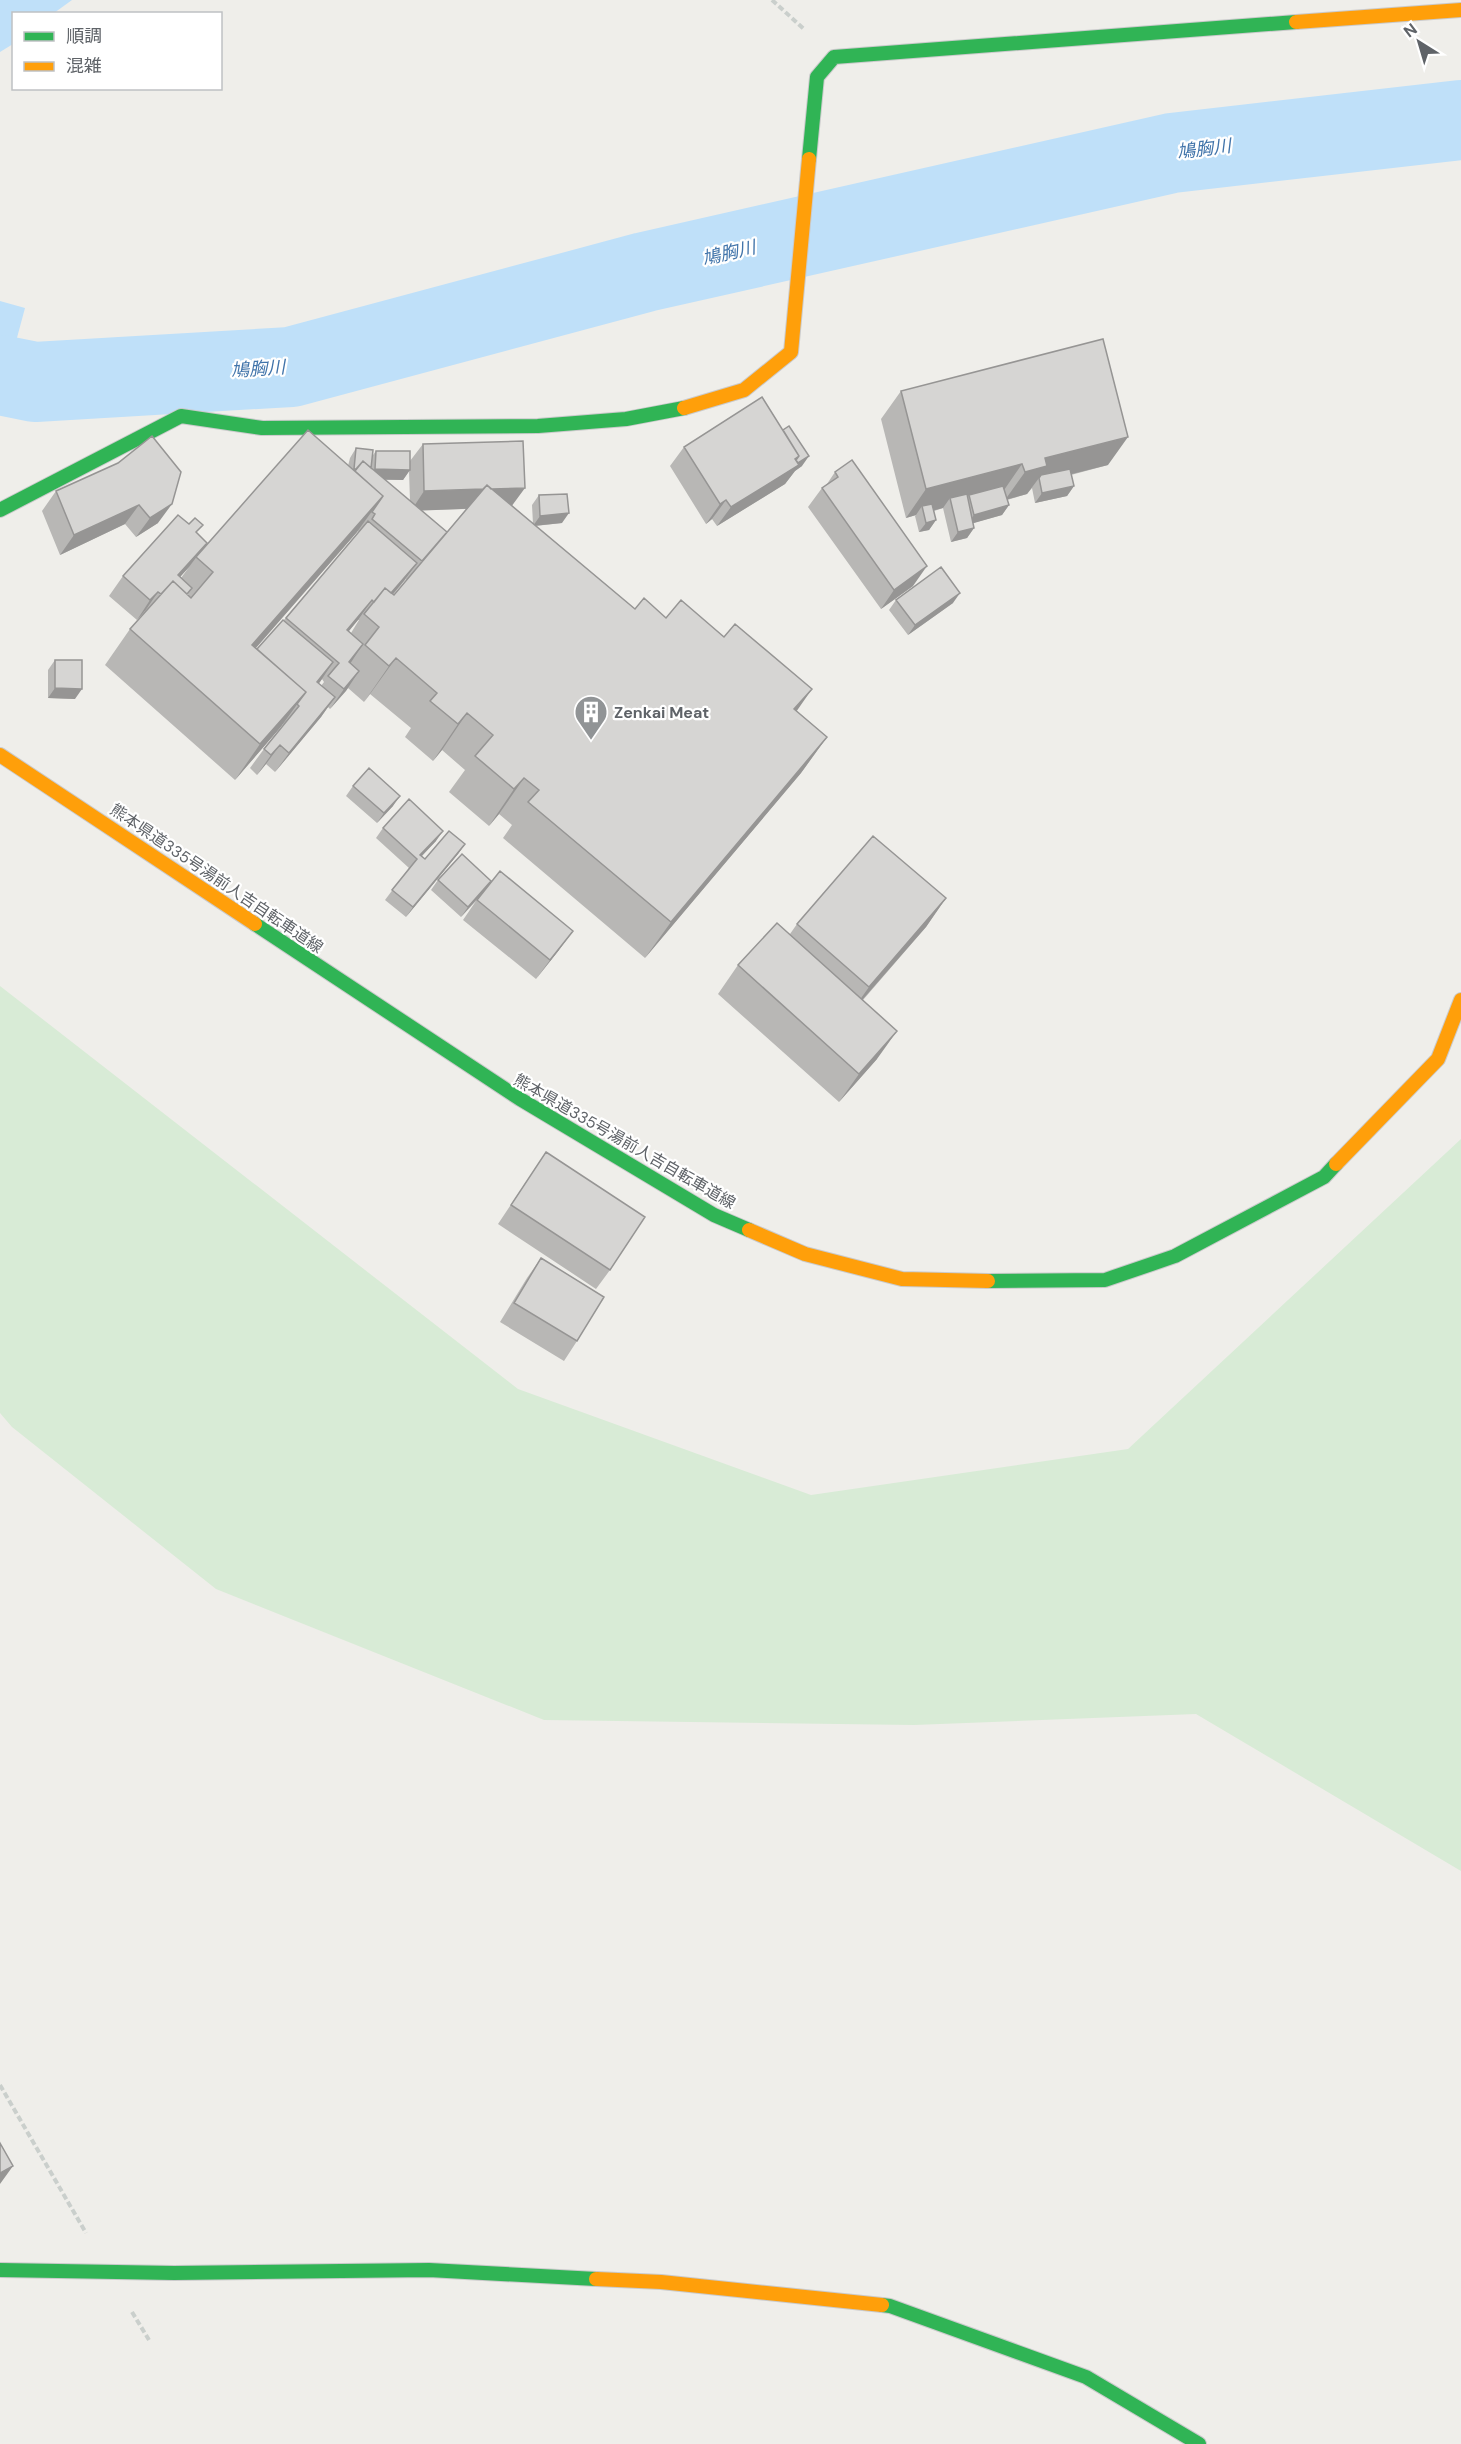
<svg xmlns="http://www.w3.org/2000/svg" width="1461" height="2444" viewBox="0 0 1461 2444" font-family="'DM Sans','Noto Sans JP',sans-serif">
	<rect width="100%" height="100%" fill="#efeeea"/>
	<!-- green -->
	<path fill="#d8ebd6" d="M0,986L518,1389L811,1495L1128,1449L1461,1139V1871L1196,1714L914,1725L544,1720L216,1589L12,1427L0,1413Z"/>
	<!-- water -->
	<path fill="#bfe0f9" d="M0,0H72L54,13L14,14L13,44L0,52Z
		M0,301L25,308L11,360L0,379Z"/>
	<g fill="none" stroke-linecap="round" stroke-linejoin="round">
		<!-- river -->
		<path stroke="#bfe0f9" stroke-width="80" d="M0,375L35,382L291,367L645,272L1172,153L1461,120"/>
		<!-- fast casing -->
		<g stroke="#cacacb" stroke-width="16">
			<path id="fast" d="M809,159L817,77L834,57L1296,22
				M0,510L181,416L262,428L538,426L626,419L684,408
				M255,924L520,1099L714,1215L749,1230
				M988,1281L1105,1280L1175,1256L1324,1177L1336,1164
				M0,2270L174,2273L429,2270L596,2279
				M882,2305L890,2306L1086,2377L1199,2444"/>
		</g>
		<!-- slow casing -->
		<g stroke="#cacacb" stroke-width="16">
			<path id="slow" d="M1296,22L1461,10
				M684,408L744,390L791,352L809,159
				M0,755L255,924
				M1336,1164L1438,1059L1461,1000
				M749,1230L805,1254L902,1279L988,1281
				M596,2279L661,2282L882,2305"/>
		</g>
		<!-- path -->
		<path stroke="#cacfcc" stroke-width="4" stroke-dasharray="6 3" stroke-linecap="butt" d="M772,0L805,30
			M0,2085L86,2233
			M132,2312L149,2340"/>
		<!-- fast -->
		<use href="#fast" stroke="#30b455" stroke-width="14"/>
		<!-- slow -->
		<use href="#slow" stroke="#ff9f0a" stroke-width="14"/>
	</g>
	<!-- wall -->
	<path fill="#b8b7b5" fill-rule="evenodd" d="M901,391L1108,465L1071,475L1074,486L1067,496L1035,503L1032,488L1027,494L1007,500L1009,505L1002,515L973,523L974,528L967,538L951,542L943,508L934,511L936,520L929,530L919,532L915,516L916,515L906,518L881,419Z
		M423,444L512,506L533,524L532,505L539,495L562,523L535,526L635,609L666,618L797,711L827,737L801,773L645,958L503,838L512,825L499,814L489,826L449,792L465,770L442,750L433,761L405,737L411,728L370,694L364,702L348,688L330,709L328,707L321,717L275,772L266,764L257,775L250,768L264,749L284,724H283L235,780L105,665L130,629L145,612V611L137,620L109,596L123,576L197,534L207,543L201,552L348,466L350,458L356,448L373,455L376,451L410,461ZM409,471L410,501L384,480H403ZM466,509L447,532L421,510ZM358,531L359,532L283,621L257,649L256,648ZM189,567L181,578L180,577ZM406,579L407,580L394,595H393ZM358,620H359L351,633L349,631ZM322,679L324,682L321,686L318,684Z
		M684,447L802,466L795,471L785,484L717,526L712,519L706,524L670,466Z
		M118,463L158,523L136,537L125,524L60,555L42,511L56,491Z
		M835,472L913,586L881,609L808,507L822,488L827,484Z
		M896,600L953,603L908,635L889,610Z
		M55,660L75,699L48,698V670Z
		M353,786L393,806L377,823L346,796Z
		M383,828L436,841L422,856L425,859L465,844L458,854L406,917L385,900L409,868L376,838Z
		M438,880L491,881L559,950L536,979L463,920L476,901L461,917L431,890Z
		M946,898L926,927L863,1000L877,1059L839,1102L718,994L738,965L790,934L797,924Z
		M546,1152L610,1270L596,1289L498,1224Z
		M541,1258L577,1341L564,1361L500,1322L527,1278Z"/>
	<!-- shaded-wall -->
	<path fill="#969594" d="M1128,437L1108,465L1040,482L1039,478L1027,494L1005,500L1025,472L1045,458Z
		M799,456L795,464L809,456L802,466L795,471L785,484L717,526L731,507Z
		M1022,464L1002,493L969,495L963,503L950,498L943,508L924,513L922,506L916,515L906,518L926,489Z
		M375,469L410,470L403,480L368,479Z
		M1074,486L1067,496L1035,503L1042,493Z
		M525,488L511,507L411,511L424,491Z
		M383,496L357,532L227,681L252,645Z
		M726,500L712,519L706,524L720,504Z
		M172,504L158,523L136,537L150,518Z
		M139,505L125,524L60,555L74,535Z
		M1009,505L1002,515L967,525L974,515Z
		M569,513L562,523L533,526L540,516Z
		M936,520L929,530L919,532L926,523Z
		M974,528L967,538L951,542L958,532Z
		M207,543L189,567L164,595L178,575Z
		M417,563L403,582L371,620L379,607Z
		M927,566L913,586L881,609L894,590Z
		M158,592L145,611L137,620L150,600Z
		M960,593L953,603L908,635L915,625Z
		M372,600L358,620L333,650L347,630Z
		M363,644L350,664L349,662Z
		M396,658L370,694L364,702L389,666Z
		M333,662L320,682L303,702L317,682Z
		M359,671L346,691L330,709L344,689Z
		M55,688L82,689L75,699L48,698Z
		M812,689L787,725L794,709Z
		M306,692L280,728L235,780L260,744Z
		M335,697L321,717L275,772L289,753Z
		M467,713L442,750L433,761L458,724Z
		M827,737L801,773L645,958L671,922Z
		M280,745L266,764L257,775L271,755Z
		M524,778L499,814L489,826L514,789Z
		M400,796L393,806L377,823L384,813Z
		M443,831L436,841L413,865L420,855Z
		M465,844L458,854L406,917L413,907Z
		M491,881L484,891L461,917L468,907Z
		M946,898L926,927L849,1015L869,987Z
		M573,931L559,950L536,979L550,960Z
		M897,1031L877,1059L839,1102L859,1074Z
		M13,2166L0,2184V2173Z"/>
	<!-- building -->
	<path fill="#d6d5d3" stroke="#969594" stroke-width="1.5" d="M1103,339L1128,437L1045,458L1047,466L1025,472L1022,464L926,489L901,391Z
		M762,397L799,456L795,459L799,465L731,507L726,500L720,504L684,447Z
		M789,426L809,456L798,463L796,460L799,456L783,430Z
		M308,430L383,496L252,645L306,692L260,744L130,629L173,581L191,598L213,572L196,557Z
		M152,436L181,472L172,504L150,518L139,505L74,535L56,491L118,463Z
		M523,441L525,488L491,489L487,485L483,489L424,491L423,444Z
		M356,448L373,450L371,468L363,461L356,469H354Z
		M376,451H410V470L375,469Z
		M852,460L927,566L894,590L822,488L838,477L835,472Z
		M363,461L447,532L422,561L372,519L375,514L372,512L383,496L355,471Z
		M1070,469L1074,486L1042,493L1039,478L1041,475Z
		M487,485L635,609L644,598L666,618L681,600L724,637L735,624L812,689L794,709L827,737L671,922L528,802L539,790L524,778L514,789L475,756L493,735L467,713L458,724L430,701L437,693L396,658L389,666L365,645L379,627L364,614L385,588L394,595Z
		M1003,486L1009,505L974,515L969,495Z
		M567,494L569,513L540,516L539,495Z
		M967,494L974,528L958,532L950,498Z
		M932,504L936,520L926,523L922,506Z
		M178,515L189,524L195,518L203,525L196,532L207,543L178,575L192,588L187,594L173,581L161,594L158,592L150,600L123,576Z
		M368,521L417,563L391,593L385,588L374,602L372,600L347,630L363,644L349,662L359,671L344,689L328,676L339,663L286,618Z
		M941,567L960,593L915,625L896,600Z
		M283,620L333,662L317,682L335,697L289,753L280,745L271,755L264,749L299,706L297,704L306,692L257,649Z
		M55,660H82V689L55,688Z
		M369,768L400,796L384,813L353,786Z
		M409,799L443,831L420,855L425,859L449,831L465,844L413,907L392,890L417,859L383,828Z
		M873,836L946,898L869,987L797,924Z
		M462,854L491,881L468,907L438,880Z
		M500,871L573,931L550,960L477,900Z
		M777,923L897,1031L859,1074L738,965Z
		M546,1152L645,1217L610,1270L511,1205Z
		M541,1258L604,1297L577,1341L514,1303Z
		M0,2143L13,2166L0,2173Z"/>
	<!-- icons -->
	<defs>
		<g id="building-pin" transform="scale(1.725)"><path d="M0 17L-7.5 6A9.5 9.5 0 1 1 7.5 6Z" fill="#919496" stroke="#fff"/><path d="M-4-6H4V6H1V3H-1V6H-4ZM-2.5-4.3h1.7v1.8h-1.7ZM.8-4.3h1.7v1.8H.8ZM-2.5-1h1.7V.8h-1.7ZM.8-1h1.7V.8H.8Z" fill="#fff"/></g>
	</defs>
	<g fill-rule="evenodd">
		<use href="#building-pin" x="591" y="712"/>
	</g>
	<g text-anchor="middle" stroke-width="4.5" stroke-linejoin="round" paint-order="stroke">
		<!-- poi labels -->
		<g font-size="16" font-weight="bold" fill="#5f6368" stroke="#fff" text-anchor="start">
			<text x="614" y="718">Zenkai Meat</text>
		</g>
		<!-- street labels -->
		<g font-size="16" fill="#5f6368" stroke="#fff">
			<text transform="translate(217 878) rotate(34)" y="6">熊本県道335号湯前人吉自転車道線</text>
			<text transform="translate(625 1141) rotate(30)" y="6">熊本県道335号湯前人吉自転車道線</text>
		</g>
		<!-- water labels -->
		<g font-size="18" font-style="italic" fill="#4174aa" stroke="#fff">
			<text transform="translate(1204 149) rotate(-7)" y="6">鳩胸川</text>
			<text transform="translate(729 253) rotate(-13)" y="6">鳩胸川</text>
			<text transform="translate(258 369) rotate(-4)" y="6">鳩胸川</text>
		</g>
	</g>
	<!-- legend -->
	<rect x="12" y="12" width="210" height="78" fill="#ffffff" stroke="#bfc1c3" stroke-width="1.5"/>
	<rect x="24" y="32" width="30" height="9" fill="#30b455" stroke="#bfc1c3" stroke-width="1.5"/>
	<text x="66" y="42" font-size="18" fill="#5f6368">順調</text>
	<rect x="24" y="62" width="30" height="9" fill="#ff9f0a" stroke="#bfc1c3" stroke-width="1.5"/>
	<text x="66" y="72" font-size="18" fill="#5f6368">混雑</text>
	<!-- north arrow -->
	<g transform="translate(1419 42) rotate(323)" stroke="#ffffff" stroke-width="4.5" paint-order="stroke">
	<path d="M0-4.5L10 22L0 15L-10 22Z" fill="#5f6368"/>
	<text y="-9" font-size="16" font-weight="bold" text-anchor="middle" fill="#5f6368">N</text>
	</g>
</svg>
